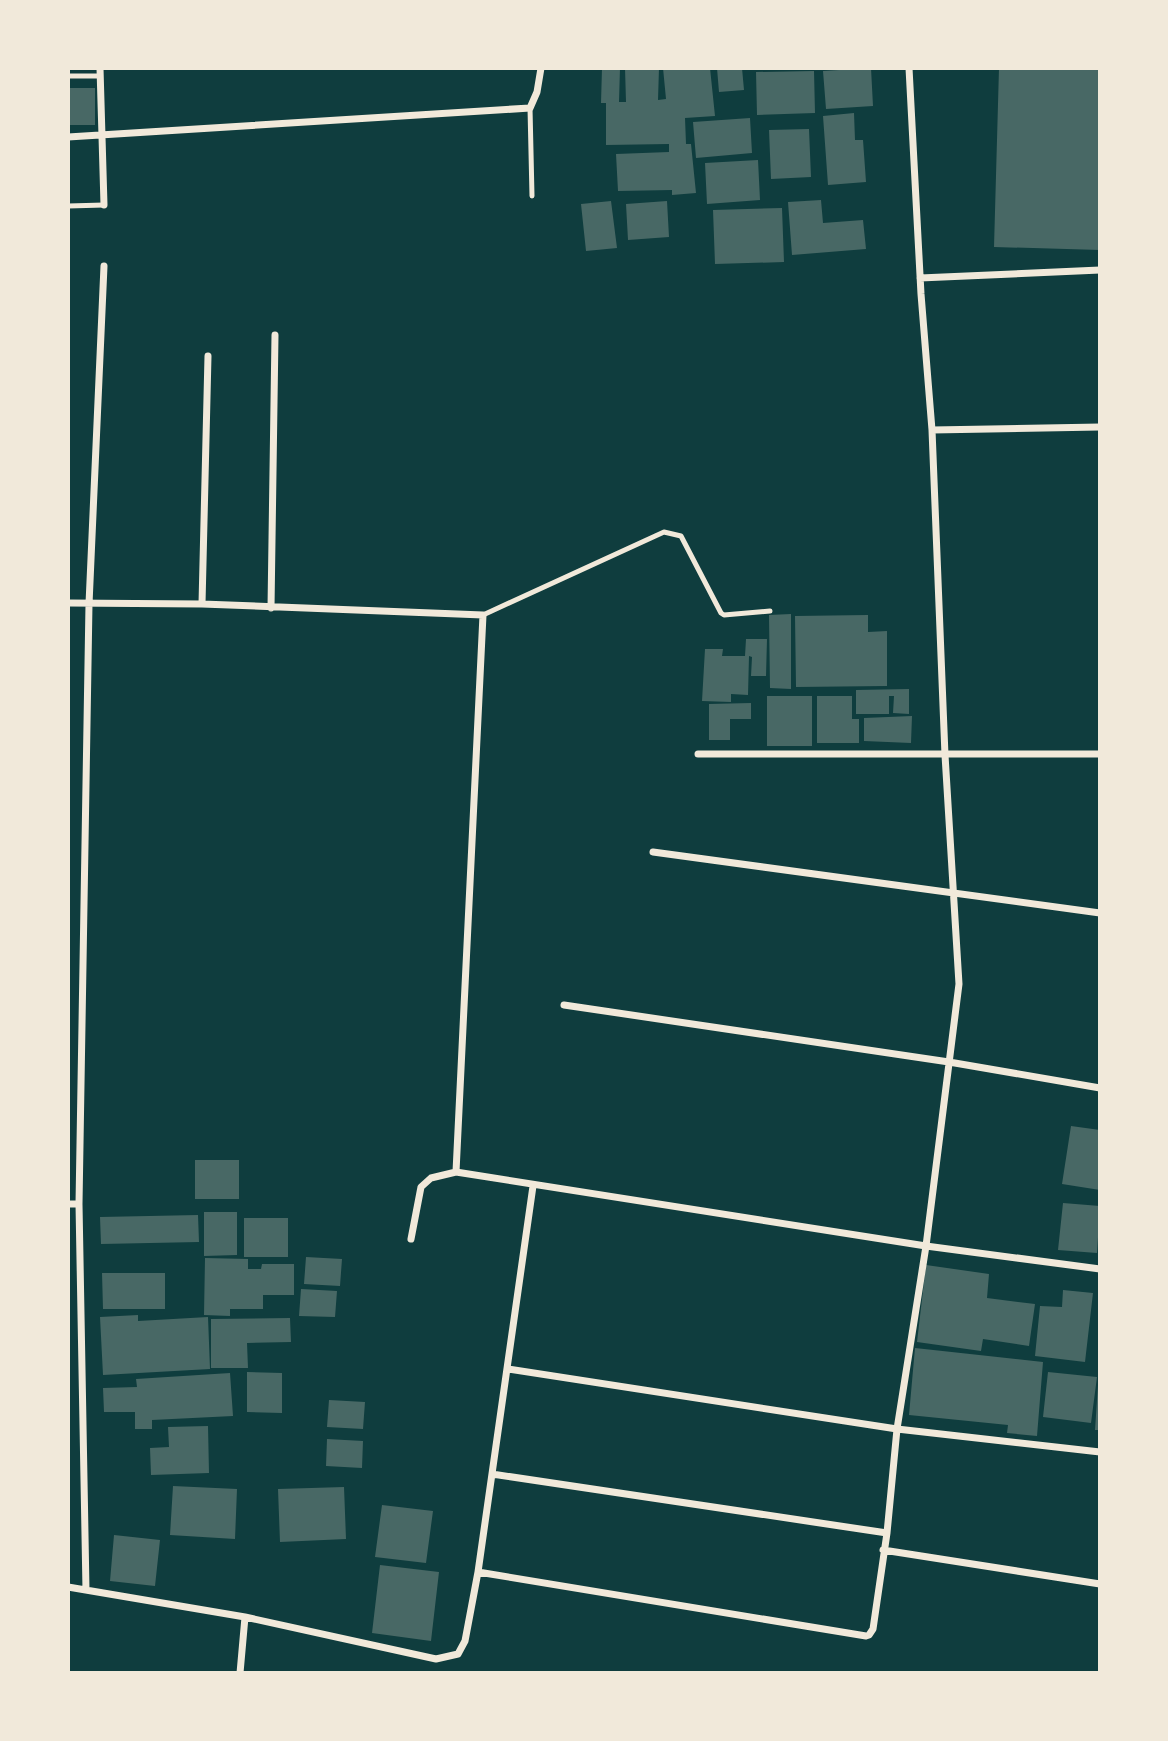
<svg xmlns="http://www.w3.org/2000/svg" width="1168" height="1741" viewBox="0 0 1168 1741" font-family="'IBM Plex Sans',sans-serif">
	<rect width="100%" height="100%" fill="#0f3d3e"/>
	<!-- building -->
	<path fill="#486865" d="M602,68H620L619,102H626L625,68H659L658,100L666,99L663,68H710L715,116L685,118L686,144H691L696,193L672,195V190L618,191L616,154L669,152V144L606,145V103H601Z
		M717,68H742L744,90L719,92Z
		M871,68L873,106L826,109L823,71Z
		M999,68H1100V250L994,247Z
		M814,71L815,113L757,115L756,72Z
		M68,88H95V125H68Z
		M854,113L855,140H863L866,182L828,185L823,116Z
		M750,118L752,153L696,158L693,122Z
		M809,129L811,177L771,179L769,130Z
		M758,160L760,200L707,204L705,163Z
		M821,200L823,223L863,220L866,249L792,255L788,202Z
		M611,201L617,248L586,251L581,204Z
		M667,201L669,237L628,240L626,204Z
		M782,208L784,262L715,264L713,210Z
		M791,614V689L770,688L769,615Z
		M868,615V632L887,631V686L796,687L795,616Z
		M746,639H767L766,676H751L752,657L749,656L748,695L731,694V702L702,701L705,649H723L722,656H745Z
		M909,689V714L893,713L894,696H889V714H856V690Z
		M767,696H812V746H767Z
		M817,696H852V719H859V743H817Z
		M751,703V719H730V740H709V704Z
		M912,716L911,743L864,741V718Z
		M1071,1126L1100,1130V1190L1062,1184Z
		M195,1160H239V1199H195Z
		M1063,1203L1100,1206L1097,1253L1058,1250Z
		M204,1212H237V1255L204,1256Z
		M198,1215L199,1242L101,1244L100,1217Z
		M244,1218H288V1257H244Z
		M306,1257L342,1259L340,1286L304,1284Z
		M205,1258L248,1259V1269H261L262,1264H294V1295H263V1309H230V1316L204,1315Z
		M926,1265L989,1274L987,1298L1035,1304L1029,1346L983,1339L981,1351L917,1342Z
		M102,1273H165V1309H103Z
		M301,1289L337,1291L335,1317L299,1316Z
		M1063,1290L1093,1293L1085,1362L1035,1356L1040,1306L1062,1307Z
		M138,1315V1321L208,1317L210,1369L103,1375L100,1317Z
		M290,1318L291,1342L247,1343L248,1368H211V1319Z
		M915,1348L1043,1362L1037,1436L1007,1433L1008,1425L909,1415Z
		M247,1372L282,1373V1413L247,1412Z
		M1048,1372L1097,1377L1091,1423L1043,1417Z
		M230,1373L233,1416L152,1420V1429H135V1412H104L103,1388L137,1387L136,1379Z
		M1098,1385H1100V1430H1095Z
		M329,1400L365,1402L363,1429L327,1427Z
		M208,1426L209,1473L151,1475L150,1448L169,1447L168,1427Z
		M327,1439L363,1441L362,1468L326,1466Z
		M173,1486L237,1489L235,1539L170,1535Z
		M344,1487L346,1539L280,1542L278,1489Z
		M382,1505L433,1511L426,1563L375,1557Z
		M114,1535L160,1540L155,1586L110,1581Z
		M380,1565L439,1572L431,1641L372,1633Z"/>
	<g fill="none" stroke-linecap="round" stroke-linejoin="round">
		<!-- service -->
		<path stroke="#f1e9da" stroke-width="5" d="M68,76H100
			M530,108L532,196
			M68,206L104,205
			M483,615L664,532L681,536L721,613L724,615L770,611"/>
		<!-- minor -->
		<path stroke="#f1e9da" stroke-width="7" d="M100,68L104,205
			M68,137L530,108L537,92L541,68
			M920,278L1100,270
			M932,430L1100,427
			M68,603L202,604L483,615L456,1172
			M202,604L208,356
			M271,608L275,335
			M698,754H1100
			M653,852L1100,913
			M564,1005L949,1062L1100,1088
			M68,1204H79
			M411,1239L421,1187L431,1178L456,1172L926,1246L1100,1269
			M508,1369L897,1429L1100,1452
			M492,1474L887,1533
			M883,1550L1100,1584
			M478,1572L866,1636L869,1635L873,1629L887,1533L897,1429L926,1246L959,984L945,755L932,430L921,294L909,68
			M68,1587L245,1617L436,1659L458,1654L465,1641L478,1572L533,1186
			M86,1590L79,1204L89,604L104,266
			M240,1673L245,1617"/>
	</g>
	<!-- border -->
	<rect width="1168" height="1741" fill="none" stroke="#f1e9da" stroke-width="140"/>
</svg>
